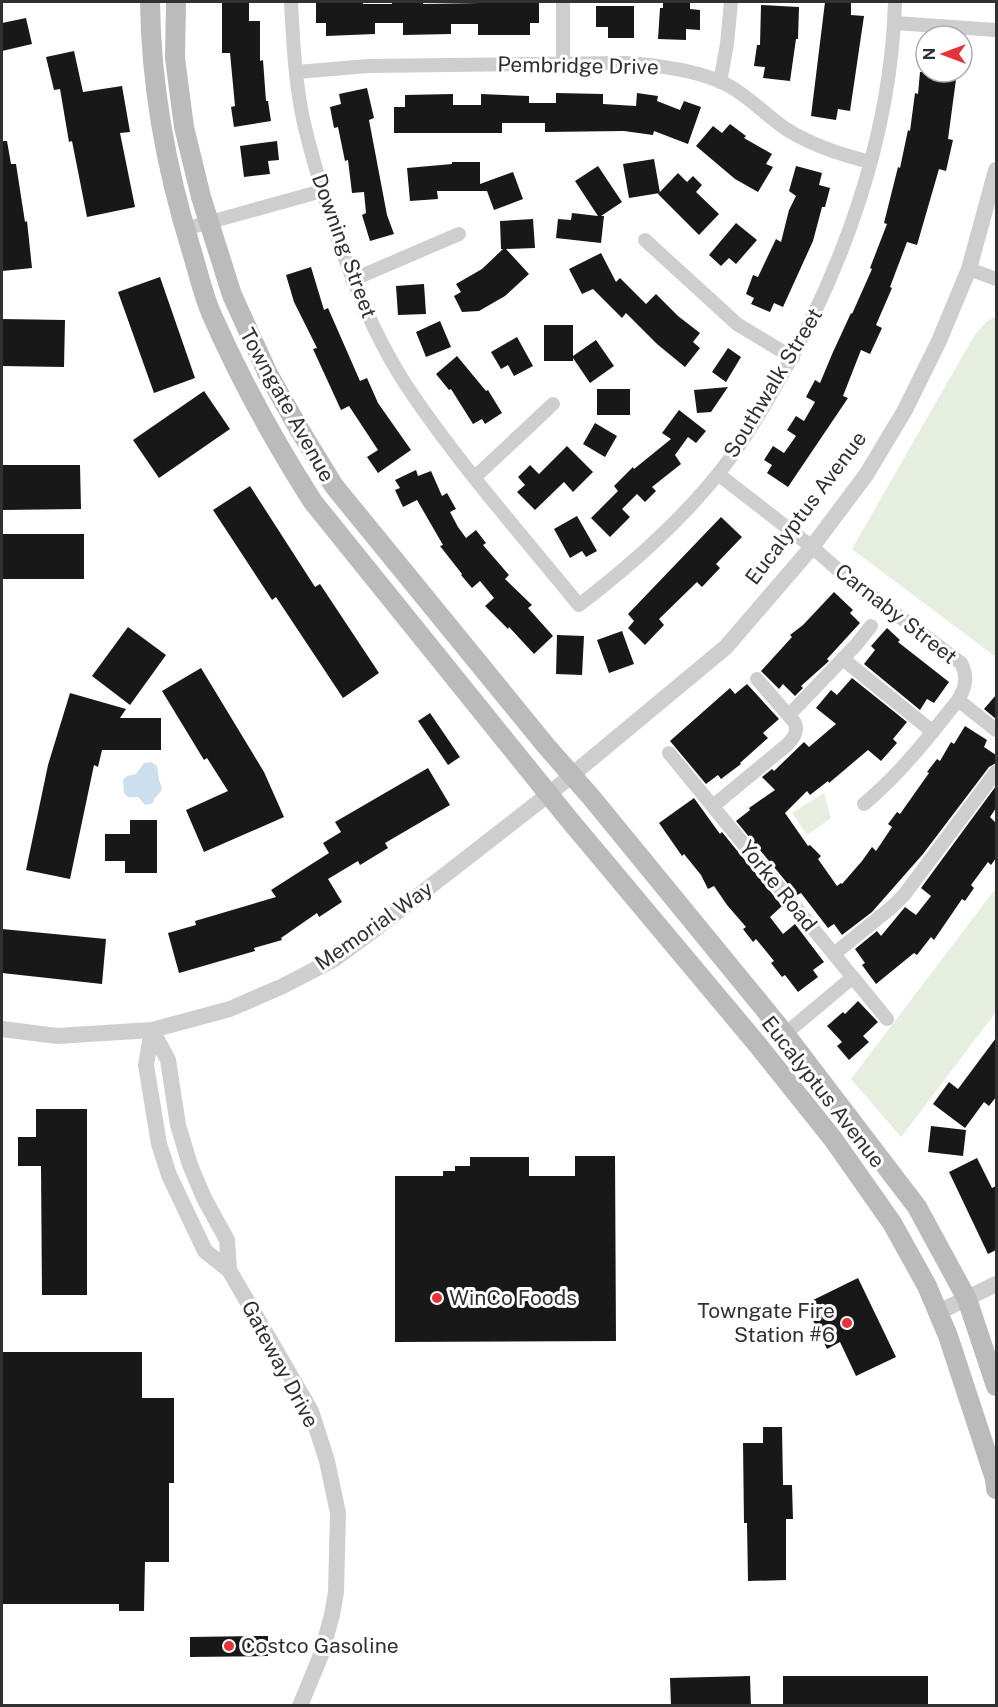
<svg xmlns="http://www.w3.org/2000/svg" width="998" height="1707" viewBox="0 0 998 1707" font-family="'Public Sans',sans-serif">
	<rect width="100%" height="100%" fill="#fff"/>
	<!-- green -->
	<path fill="#e6eedf" d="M996,316V657L852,549L974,336L986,322Z
		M824,793L831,818L807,835L792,813Z
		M996,888V1012L901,1137L851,1079Z"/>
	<!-- water -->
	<path fill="#cbdfed" d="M151,762L157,766L159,780L162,788C161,794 154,796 153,803L145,805L138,797H128L124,793L123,780L127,776L136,774L144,763Z"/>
	<!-- building -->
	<path fill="#181818" d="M222,2H249V21H260V61L263,60L266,101H268L271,121L234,127L231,107L235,106L230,53H222Z
		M316,2H363V4H392V2H423V4L539,2V23H530V35H478V24H451V34L403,35V23H375V34L326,36V23H316Z
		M663,2H690V9L700,10V30L686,29V40L658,39L660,8H663Z
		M825,2H851V15L864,16L850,111L838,109L836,120L811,116Z
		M761,5L799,7L798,39H796L790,81L763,78L765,67L754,66L757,45H760Z
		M596,6H634V38H608V27H596Z
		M26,18L32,44L2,51V23Z
		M74,51L83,92L122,86L130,132L120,133L135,207L87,217L72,141L69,142L60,89L54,90L46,57Z
		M920,72H957L948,139L953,140L946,171L939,169L917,245L907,242L890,287L892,288L876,325L882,328L870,354L861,350L843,396L848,398L788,487L767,473L772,465L764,460L773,446L784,453L796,436L787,430L796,416L804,421L815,402L806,397L815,380L820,383L833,352L851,313L852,314L872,269L870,268L887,224L884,223L898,167L900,168L908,130L910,131L915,93L918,94Z
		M367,88L374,118L369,120L387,215L394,234L370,241L362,215L366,213L364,192L352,193L348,160L345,161L338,127L334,128L330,107L341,104L339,94Z
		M556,93L603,94V104L636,106L637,93L658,96L657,101L680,110L684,101L701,107L688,144L654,131L653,135L624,131L545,132V123H502V133H394V107H405V95L453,94V105H481V94L529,96V103H556Z
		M730,124L746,136L744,138L772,154L766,164L773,167L758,192L735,179L696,146L713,126L722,133Z
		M2,141H7L11,164H16L25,222L27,221L32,268L2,271Z
		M277,141L279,160L268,161L270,174L244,177L240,146Z
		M654,159L660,193L629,198L623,164Z
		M452,162H480V184L513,172L523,199L494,210L487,191H437L438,199L410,201L407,168L452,164Z
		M598,166L622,202L601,216H604L601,243L556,238L558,219L571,220L572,213L598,216L575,181Z
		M796,166L822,173L819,185L830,188L825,207H822L813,241L783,307L774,303L770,312L751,304L754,298L746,294L753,275L758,277L776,239L781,242L789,210L796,196L789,191Z
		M678,173L687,182L693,176L702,185L696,192L719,214L699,235L658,194Z
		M533,219L535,248L506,249L529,274L505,296L479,311L462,312L454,296L461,292L456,284L482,269L503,249H501L500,221Z
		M736,223L757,240L736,264L729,258L721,266L709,255Z
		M601,253L616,282L620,278L646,304L656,294L678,316L700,333L693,342L700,348L685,367L657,344L626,313L622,318L593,289L582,294L569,269Z
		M311,267L324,310L328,308L360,381L367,378L378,403L411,450L378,473L367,457L378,450L349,406L341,410L313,349L317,348L294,302L286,275Z
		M160,277L195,378L154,393L118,292Z
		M424,284L426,314L398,315L396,286Z
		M2,319L65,320L64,367L2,366Z
		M440,321L451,347L426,357L416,332Z
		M544,325H573V356L596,340L614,366L590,383L573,358V361H544Z
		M517,337L533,366L514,376L508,365L501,369L491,352Z
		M728,348L741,357L726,382L712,372Z
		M457,356L486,391L488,390L502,413L485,424L482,419L473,424L451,389L449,390L436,374Z
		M728,387L711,412L697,413L694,390Z
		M597,389H630V415H597Z
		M204,391L230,429L159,478L133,440Z
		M679,410L706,431L696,443L688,437L675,455L681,464L652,487L656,491L645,502L637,494L622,509L630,517L610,537L591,518L618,491L614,486L633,467L634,469L671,439L662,433Z
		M595,423L617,436L605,457L583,444Z
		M567,446L593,472L573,492L564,482L535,510L517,492L525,485L518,477L530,465L539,474Z
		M2,465H80L81,509L2,510Z
		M416,470L418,476L431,471L442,496L447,493L456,509L450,512L458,527L466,538L476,530L486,543L483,545L509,575L505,579L532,605L528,608L553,636L534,654L509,627L508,629L485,606L494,598L480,581L472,588L461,575L462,574L440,546L443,545L417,500L403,507L395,490L400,488L395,480Z
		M250,486L315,587L320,584L379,673L343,698L276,597L272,600L213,510Z
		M577,516L597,551L586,557L582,551L570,558L554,529Z
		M721,517L742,537L716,564L720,568L702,587L697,582L659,619L664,625L645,645L628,628L634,621L628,614Z
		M2,534H84V579H2Z
		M834,592L853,610L850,613L860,623L827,659L829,661L801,686L803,688L795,696L783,684L779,689L761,671L792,637L790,635L803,625Z
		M128,627L166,655L130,705L92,676Z
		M887,628L900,640L898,642L949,682L934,703L927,699L920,710L864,664L875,650L871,646Z
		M622,631L634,664L609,673L597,640Z
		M557,635L584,636L582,675L556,674Z
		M201,668L264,772L284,817L204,852L186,810L228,791L207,758L204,760L162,691Z
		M852,678L907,722L893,739L897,743L881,761L868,750L829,783L828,781L810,795L807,791L785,813L808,846L810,845L821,856L818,859L837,886L841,883L842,884L862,861L872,847L876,851L892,827L888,824L897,812L900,814L929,773L927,772L937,759L940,761L951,742L954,744L965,726L987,740L984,747L996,755V763L989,767L923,854L872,912L842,935L834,924L828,928L801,893L797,895L736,821L750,810L749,808L775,790L762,777L772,769L774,771L804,742L809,747L836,724L816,708L831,690L837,695Z
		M747,684L779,719L763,733L768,738L740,763L741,764L721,779L718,775L706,784L670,741L730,688L735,694Z
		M70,693L126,709L120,718H161V750H102L98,767L94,765L70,879L26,870L48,765Z
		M996,695V719L984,709Z
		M430,713L460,757L448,765L418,721Z
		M428,768L450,805L385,843L388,848L360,865L358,861L328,879L342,902L319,917L317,913L281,938L282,940L254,948L255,951L179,973L168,933L196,925L195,921L276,897L271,890L329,853L323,843L341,832L335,822Z
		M996,786V808L990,817L996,823V858L991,865L988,862L971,885L974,888L965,901L962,899L934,940L931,937L917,955L914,953L876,984L862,965L865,963L855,949L877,931L881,936L905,907L916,915L931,896L921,888Z
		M694,798L720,834L722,832L782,906L770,917L783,934L795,924L824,962L813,970L818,977L798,992L785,975L782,977L771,963L774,961L756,939L753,942L743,929L746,927L727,905L714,886L708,889L701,875L684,854L682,856L659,823Z
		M130,820H157V873H125V861H105V834H130Z
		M2,929L106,939L102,984L2,973Z
		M858,1001L878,1022L863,1036L869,1042L849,1060L837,1046L842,1042L827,1026L843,1012L845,1014Z
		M996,1038V1097L989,1106L984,1102L965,1128L933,1104L949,1082L958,1089Z
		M36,1109H87V1295H42L41,1166H18V1137H36Z
		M931,1126L966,1130L963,1156L928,1152Z
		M575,1156H615L616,1341L395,1342V1176H443V1171H455V1166H470V1157H529V1176H575Z
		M977,1158L992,1188L996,1186V1250L988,1254L949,1172Z
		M858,1278L896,1357L856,1376L840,1342L827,1349L805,1304Z
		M2,1352H142V1398H174V1483H169V1562H145L144,1611H119V1604H2Z
		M763,1427H782L783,1485H792L793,1519H786V1580L748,1581L747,1523H744L743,1443H763Z
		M256,1636H268V1656L190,1657V1637Z
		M750,1676L751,1706H671L670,1678Z
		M783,1676H928V1706H783Z"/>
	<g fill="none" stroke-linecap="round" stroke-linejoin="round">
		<!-- minor -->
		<path stroke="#cecece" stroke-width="14" d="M291,2C293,40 295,81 303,119C312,159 324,197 337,236C355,289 377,341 408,388C459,464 521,534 579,605C630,566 678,524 718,474C739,448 758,417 775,387C843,271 891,137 895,2
			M895,23L996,30
			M563,64V2
			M297,72L368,66L625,63C657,65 690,69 719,81C745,92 764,114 786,129C813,146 841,155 871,162
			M720,82L727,44L731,2
			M185,229L322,191
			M645,240L737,324L793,358
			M969,269L996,279
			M352,280L459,234
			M718,474L812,547L844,575L961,663C968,677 966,687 958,700C928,738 900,774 864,804
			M475,477L553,404
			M843,659L933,732
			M958,700L996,730
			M789,715L856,645L871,626
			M669,753L887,1019
			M713,806L788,744C794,737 798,732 795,723L757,679
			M834,954L892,907L904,895L996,772
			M785,1034L853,977"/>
		<!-- tertiary -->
		<path stroke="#cecece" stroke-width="16" d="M2,1029L57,1036L152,1030L230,1009L283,986L333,960L378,927L549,794L726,647L812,547L866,475L905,410L939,341L969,269L996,170
			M152,1030L146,1065L159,1144L169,1175L205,1251L229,1270L311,1411L327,1461L338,1513L336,1592L332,1615L321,1655L300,1706
			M152,1030L168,1060L178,1125L190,1165L204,1198L227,1240L229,1270
			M939,1312L996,1284"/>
		<!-- secondary -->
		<path stroke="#bbb" stroke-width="20" d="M150,2C151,89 166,169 192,252C198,272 203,294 211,313C240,379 274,441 313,502L567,817L757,1044L833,1139L892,1223L927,1286L948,1336L995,1479L996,1489
			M176,2L175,58L184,127L201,197L232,295L268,374L299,429L334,486L547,747L591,797L785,1034L917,1207L967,1299L996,1386"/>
	</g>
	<!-- markers -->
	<g fill="#e8323a" stroke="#fff" stroke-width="2">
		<circle cx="437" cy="1298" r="6"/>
		<circle cx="847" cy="1323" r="6"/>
		<circle cx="229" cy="1646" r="6"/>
	</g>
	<g text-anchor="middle" stroke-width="6" stroke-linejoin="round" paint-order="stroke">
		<!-- street labels -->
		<g font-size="21" fill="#313131" stroke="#fff">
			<text transform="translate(578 66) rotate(1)" y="7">Pembridge Drive</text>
			<text transform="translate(344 246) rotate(70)" y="7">Downing Street</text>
			<text transform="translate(773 383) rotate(-59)" y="7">Southwalk Street</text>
			<text transform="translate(287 405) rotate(61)" y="7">Towngate Avenue</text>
			<text transform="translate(806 508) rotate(-53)" y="7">Eucalyptus Avenue</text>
			<text transform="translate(896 614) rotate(38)" y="7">Carnaby Street</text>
			<text transform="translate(778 886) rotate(51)" y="7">Yorke Road</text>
			<text transform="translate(374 926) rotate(-35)" y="7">Memorial Way</text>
			<text transform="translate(823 1092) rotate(52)" y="7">Eucalyptus Avenue</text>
			<text transform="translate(280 1364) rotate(62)" y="7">Gateway Drive</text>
		</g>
		<!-- poi labels -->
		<g font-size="21" fill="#313131" stroke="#fff" text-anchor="start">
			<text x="449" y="1305">WinCo Foods</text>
			<text x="835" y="1318" text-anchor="end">Towngate Fire<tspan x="835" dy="24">Station #6</tspan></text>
			<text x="241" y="1653">Costco Gasoline</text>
		</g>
	</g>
	<!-- border -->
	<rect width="998" height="1707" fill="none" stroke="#313131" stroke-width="6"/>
	<!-- north arrow -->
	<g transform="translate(944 54) rotate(270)"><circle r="28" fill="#ffffff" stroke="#adadad" stroke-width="1.5"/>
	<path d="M0-4.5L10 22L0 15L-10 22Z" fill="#e8323a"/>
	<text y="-9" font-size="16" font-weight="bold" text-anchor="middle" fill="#313131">N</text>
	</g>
</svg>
